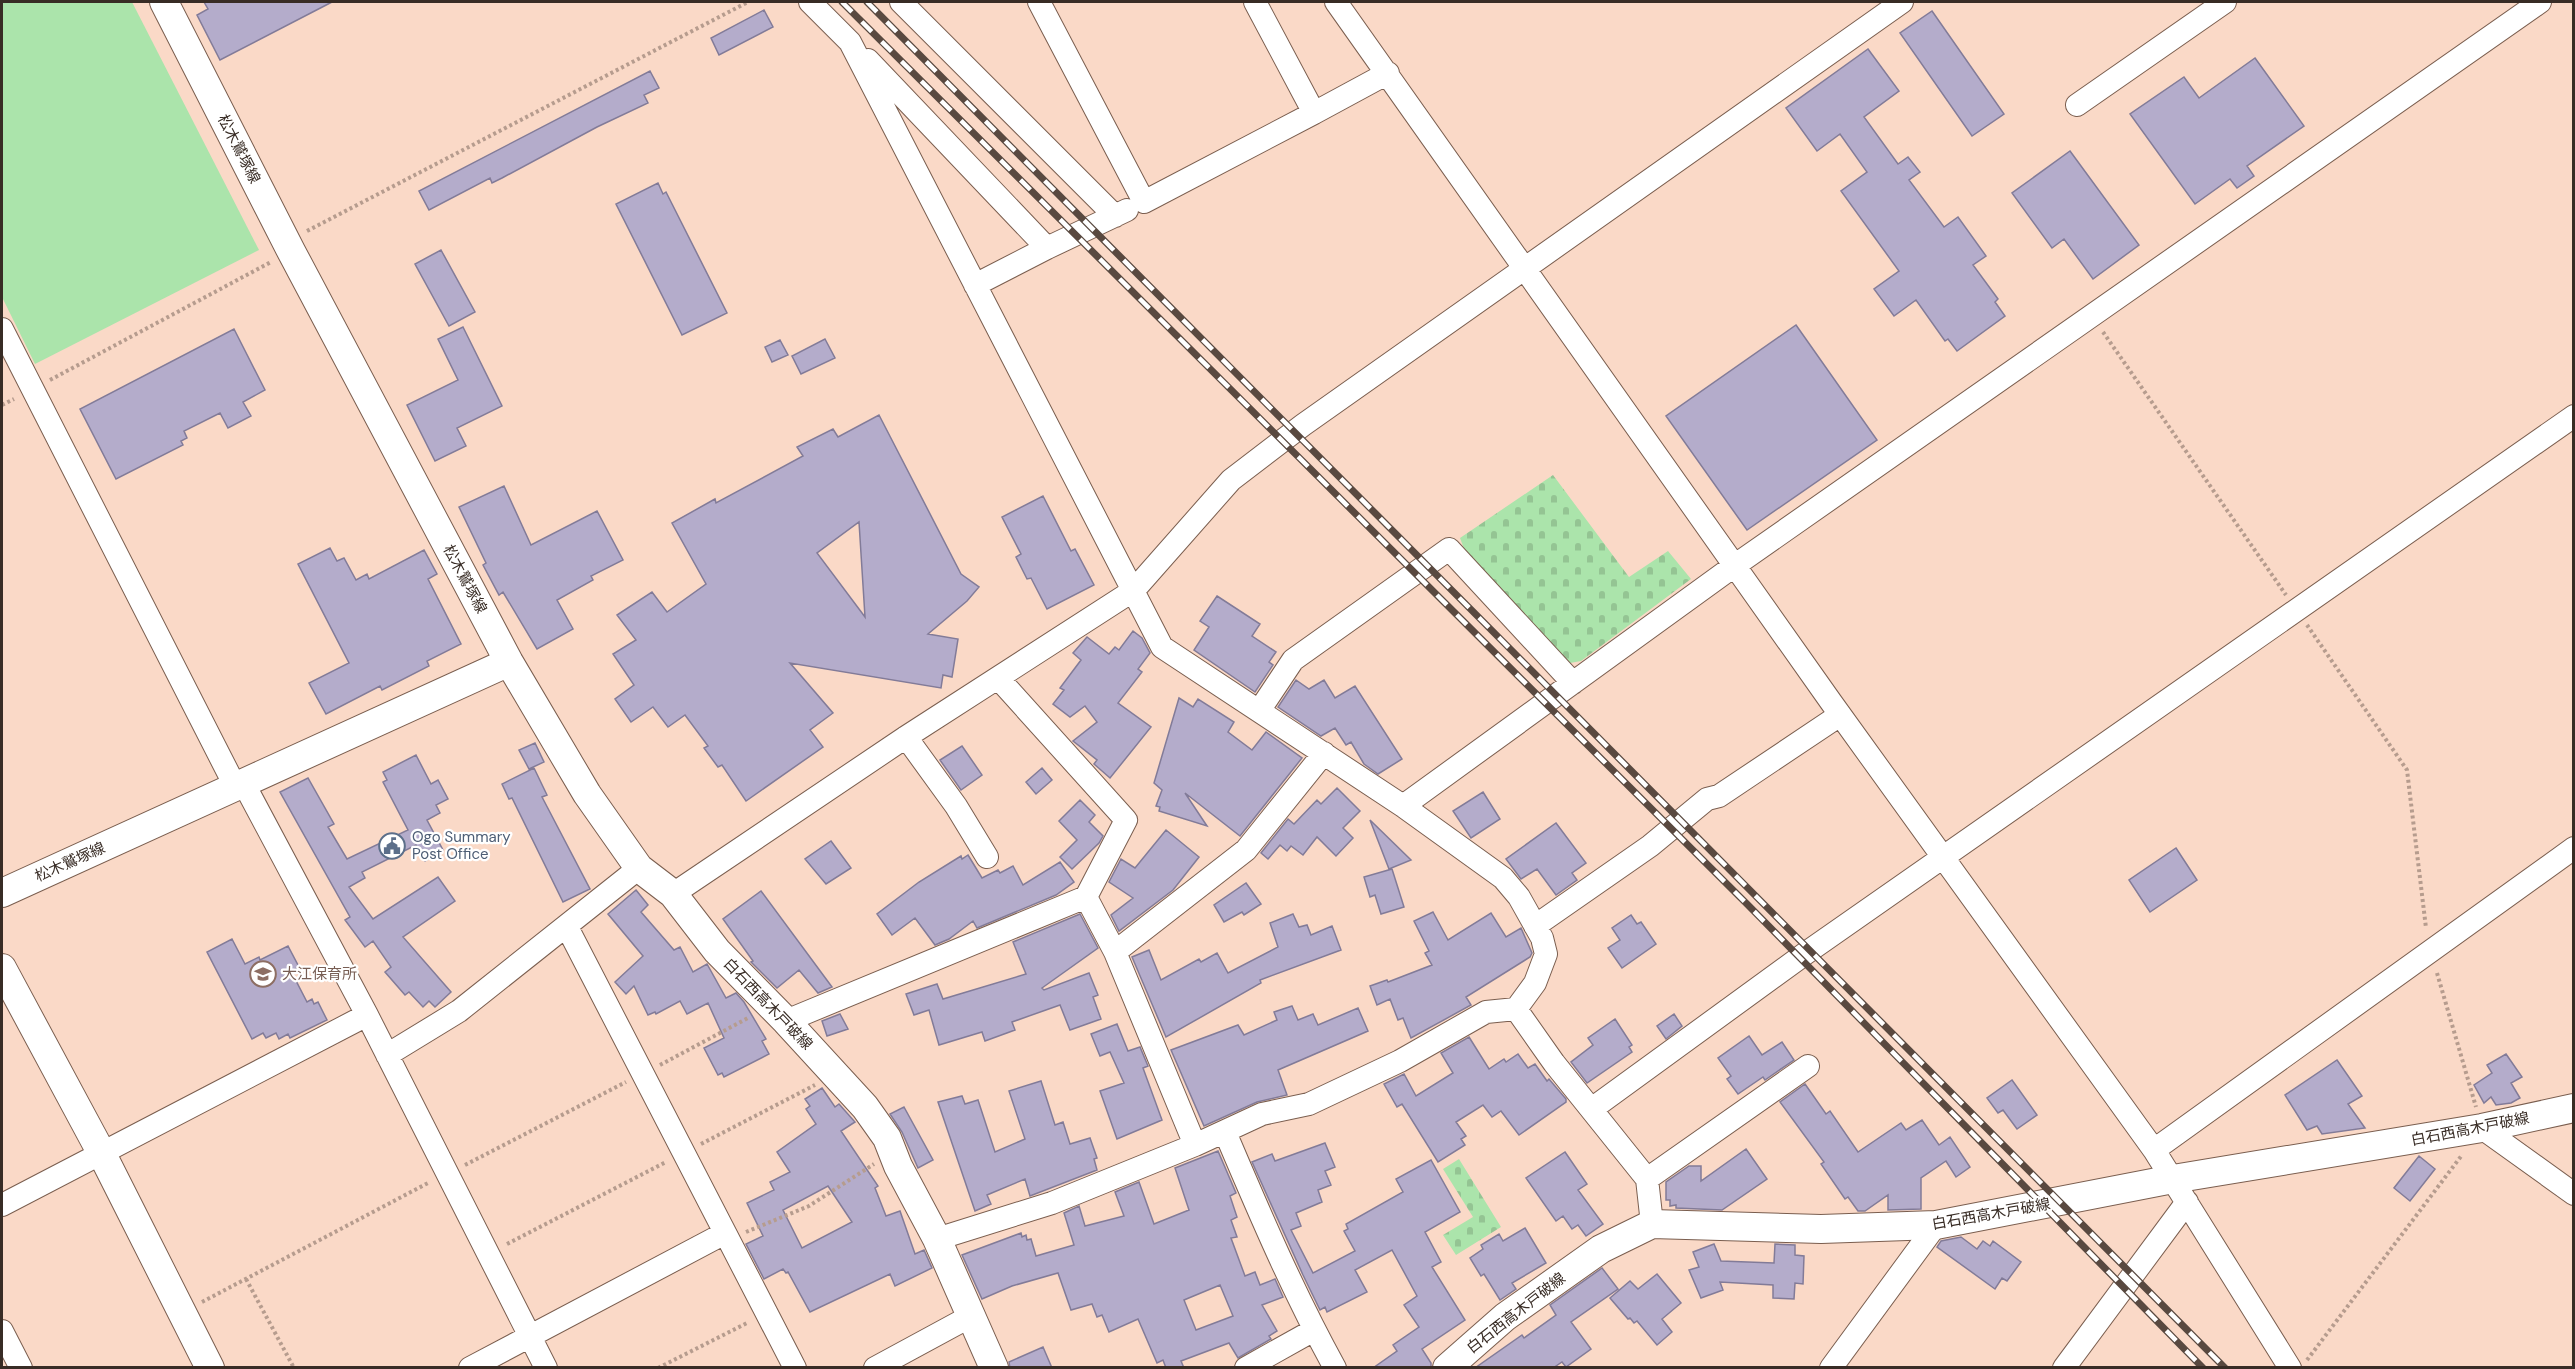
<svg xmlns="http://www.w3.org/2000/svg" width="2575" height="1369" viewBox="0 0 2575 1369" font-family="'DM Sans','Noto Sans JP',sans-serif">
	<defs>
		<pattern id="cemetery-stones" width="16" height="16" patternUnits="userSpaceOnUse" patternTransform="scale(1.5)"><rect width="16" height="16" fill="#abe4ab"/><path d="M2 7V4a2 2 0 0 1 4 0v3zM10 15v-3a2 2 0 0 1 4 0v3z" fill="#94c493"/></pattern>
	</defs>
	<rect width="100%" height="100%" fill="#fad9c7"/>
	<!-- cemetery -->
	<path fill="url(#cemetery-stones)" d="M1553,475L1629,577L1668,551L1691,579L1581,661L1570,663L1469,562L1460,538Z
		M1459,1159L1501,1227L1456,1255L1443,1235L1473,1217L1443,1169Z"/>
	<!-- garden -->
	<path fill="#abe4ab" d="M4,2H132L259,250L35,364L2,297V3Z"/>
	<!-- building -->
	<path fill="#b4accb" stroke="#827b98" stroke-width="1.5" fill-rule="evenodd" d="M204,2H332L220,60L197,15L208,9Z
		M764,10L773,27L719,55L711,38Z
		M1932,11L2004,114L1972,136L1900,33Z
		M1868,49L1899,91L1864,117L1898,164L1908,157L1920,172L1909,180L1944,227L1958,217L1986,256L1973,265L1998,299L1995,302L2005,316L1957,351L1948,339L1945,341L1916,300L1894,316L1874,289L1899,271L1841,191L1867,172L1840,134L1817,151L1786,108Z
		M2255,58L2304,126L2247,166L2254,176L2237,188L2230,179L2195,204L2130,114L2184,77L2199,98Z
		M650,71L659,88L644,95L648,103L597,127L502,178L492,183L490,178L429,210L419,191Z
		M2070,151L2139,245L2093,279L2064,239L2052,248L2012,193Z
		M658,183L663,194L666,192L727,313L682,335L616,204Z
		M441,250L475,312L449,326L415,264Z
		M1796,325L1877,440L1747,530L1666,416Z
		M463,327L502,406L457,428L466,446L435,461L407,405L458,380L438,339Z
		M234,329L265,390L243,402L251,416L228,428L220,413L184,431L187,438L181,441L183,445L116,479L80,409Z
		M825,339L835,358L801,374L792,356Z
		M780,340L788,355L772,362L765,347Z
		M879,415L961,574L979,587L967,601L928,634L958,639L952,677L943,675L941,688L790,663L833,713L810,730L823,747L746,801L722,765L718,767L704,748L708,746L685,715L668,727L653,707L631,722L615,699L634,685L613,654L636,640L617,615L652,592L667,612L706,584L672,523L715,499L716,503L803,456L797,447L833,429L838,437ZM859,522L865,617L817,553Z
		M504,486L531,545L597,511L623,560L591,576L593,580L557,600L573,629L537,649L503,592L499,595L483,565L486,563L459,507Z
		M1043,496L1071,551L1075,549L1094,585L1047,609L1031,578L1027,579L1016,557L1021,554L1002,517Z
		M330,548L337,561L344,558L356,580L367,574L369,579L424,550L437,574L428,579L461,644L427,661L429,666L382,690L380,686L326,714L309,683L349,663L298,564Z
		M1217,596L1260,624L1252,636L1276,652L1269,662L1273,665L1255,692L1194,650L1209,627L1200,621Z
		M1133,631L1142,638L1150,653L1138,669L1142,672L1118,703L1151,727L1110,778L1094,764L1097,760L1073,741L1097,722L1085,706L1070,717L1053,704L1064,690L1060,688L1081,660L1073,653L1087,637L1109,654L1115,647L1119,650Z
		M1296,680L1309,689L1324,680L1335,698L1355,686L1402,759L1378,774L1364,764L1351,742L1346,745L1335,728L1321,736L1278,707Z
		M1179,698L1193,707L1198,699L1234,722L1228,732L1252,750L1266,732L1302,758L1240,836L1185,793L1207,826L1159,811L1160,807L1156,806L1162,790L1154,783Z
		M535,743L544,762L529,769L519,750Z
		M962,746L982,775L961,790L940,760Z
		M416,755L431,784L438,780L448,799L436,805L440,813L427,820L443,850L425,861L416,845L362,872L365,878L349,887L373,919L438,877L455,901L403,937L451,992L435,1007L429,1001L423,1007L409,992L405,995L385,972L391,967L373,941L365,947L345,920L350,917L280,792L308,778L334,824L328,827L347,859L408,830L383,782L387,780L383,772Z
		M534,768L547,795L542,797L590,889L563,902L512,798L509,799L502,784Z
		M1042,768L1052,780L1036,794L1026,782Z
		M1337,788L1360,811L1343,828L1353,838L1336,856L1317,837L1303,855L1291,846L1287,851L1280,845L1268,859L1261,853L1288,819L1294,824L1317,800L1321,804Z
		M1483,792L1500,819L1471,838L1453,811Z
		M1080,800L1095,815L1089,822L1103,836L1099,843L1072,869L1060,857L1077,840L1059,821Z
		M1370,820L1411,860L1389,869Z
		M1556,823L1586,863L1572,873L1577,880L1556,895L1537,869L1521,879L1506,859Z
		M1166,830L1199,857L1173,890L1119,931L1111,915L1133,898L1109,882L1121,859L1135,868Z
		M831,841L851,868L826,884L805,859Z
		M2176,848L2197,880L2150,912L2129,880Z
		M968,855L982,878L998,870L1000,873L1013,866L1023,885L1060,862L1074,882L1056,895L977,928L973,921L949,939L935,945L915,918L892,935L877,914L919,882L961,856L962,859Z
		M1392,869L1404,907L1381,914L1375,895L1370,897L1364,877Z
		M1246,883L1261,904L1244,915L1242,912L1224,922L1214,905Z
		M636,890L648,905L641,912L674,950L680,947L693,972L707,964L726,998L736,993L744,1002L766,1039L762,1041L769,1054L724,1077L722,1073L718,1075L704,1048L724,1038L708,1003L687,1014L680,1001L656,1014L655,1012L648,1015L634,986L626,994L615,982L643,956L608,914Z
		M761,891L832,987L818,993L799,970L777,988L751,962L753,961L723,919Z
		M1433,912L1448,940L1491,913L1506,937L1521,928L1532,953L1530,957L1466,997L1471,1005L1411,1038L1403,1018L1398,1020L1390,999L1377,1005L1370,986L1387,980L1388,982L1432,965L1425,953L1429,951L1414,921Z
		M1080,914L1098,948L1042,988L1044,990L1089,973L1098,995L1093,997L1101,1019L1070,1030L1060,1005L1012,1022L1015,1030L985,1041L982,1032L939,1045L929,1010L914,1015L906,994L937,984L943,999L1026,974L1013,942Z
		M1293,914L1299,927L1307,925L1311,935L1332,926L1341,950L1260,980L1261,983L1166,1037L1132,957L1149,950L1161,980L1199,959L1201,962L1217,953L1228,973L1278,947L1270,923Z
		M1631,915L1637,924L1641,922L1656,944L1622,968L1608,948L1620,940L1612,928Z
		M232,939L245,964L259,957L260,960L288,946L299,967L291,971L307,1002L312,999L314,1004L318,1002L327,1020L290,1038L288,1034L279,1039L276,1033L266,1038L263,1033L252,1039L207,952Z
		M1292,1006L1298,1020L1313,1014L1318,1025L1358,1008L1368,1031L1278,1070L1287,1095L1257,1102L1204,1126L1171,1050L1238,1025L1244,1035L1277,1020L1274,1012Z
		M840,1014L848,1029L827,1036L822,1021Z
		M1674,1014L1682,1026L1666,1039L1657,1026Z
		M1615,1019L1632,1045L1629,1047L1632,1052L1587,1083L1571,1062L1593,1045L1588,1038Z
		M1117,1024L1128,1051L1140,1047L1148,1066L1143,1068L1162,1120L1117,1139L1100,1091L1124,1083L1110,1052L1100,1056L1091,1034Z
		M1749,1036L1762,1055L1782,1042L1794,1060L1765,1080L1763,1077L1738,1094L1727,1079L1731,1076L1718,1058Z
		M1469,1037L1489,1069L1504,1059L1506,1062L1518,1054L1528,1068L1535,1064L1547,1081L1549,1079L1566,1099V1102L1519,1135L1501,1111L1492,1117L1483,1105L1456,1122L1466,1136L1461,1139L1465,1145L1438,1162L1402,1104L1397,1107L1384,1084L1404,1074L1416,1096L1453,1073L1441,1053Z
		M2506,1054L2522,1077L2511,1083L2520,1098L2511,1103L2496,1105L2491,1097L2484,1103L2474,1085L2492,1073L2487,1065Z
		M2337,1060L2362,1096L2348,1104L2365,1128L2322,1134L2317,1126L2307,1130L2285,1095Z
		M2012,1080L2037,1115L2017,1129L2003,1110L1998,1113L1987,1098Z
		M1041,1081L1055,1125L1063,1122L1070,1144L1090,1138L1097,1158L1094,1159L1097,1170L1030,1196L1025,1179L987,1195L991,1204L975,1211L938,1102L962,1096L965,1104L978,1100L995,1152L1025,1139L1009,1091Z
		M1805,1084L1826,1114L1830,1111L1858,1152L1901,1123L1906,1130L1922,1120L1939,1145L1950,1137L1970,1167L1956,1177L1946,1161L1921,1178V1209L1888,1210V1195L1865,1211H1858L1848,1197L1845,1199L1821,1164L1824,1162L1780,1102Z
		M822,1088L835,1107L839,1104L855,1122L841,1131L878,1186L875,1188L886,1216L900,1211L915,1254L924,1250L932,1268L895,1286L890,1274L810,1312L788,1272L786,1273L783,1269L764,1279L746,1244L763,1236L747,1203L774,1190L770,1182L790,1172L777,1152L816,1124L806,1109L810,1106L805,1099ZM828,1186L852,1222L802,1248L783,1210Z
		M904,1107L933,1160L918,1168L902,1132L890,1114Z
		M1325,1143L1335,1167L1325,1171L1331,1185L1318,1190L1322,1202L1296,1213L1301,1226L1291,1230L1313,1273L1355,1251L1344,1231L1348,1229L1346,1224L1403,1192L1396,1179L1431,1160L1460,1212L1425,1232L1441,1262L1432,1267L1465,1320L1422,1349L1431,1363V1368H1373L1397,1351L1393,1345L1419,1327L1404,1305L1417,1296L1392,1250L1355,1270L1367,1292L1327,1312L1325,1307L1320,1310L1303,1275L1252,1162L1272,1154L1275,1161Z
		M1746,1149L1767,1179L1722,1210L1676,1208V1205L1670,1206V1200H1666V1182L1689,1166H1701V1181Z
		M1218,1151L1236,1193L1230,1196L1237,1217L1231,1220L1237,1237L1231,1238L1245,1276L1255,1272L1260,1285L1275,1279L1283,1297L1262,1305L1277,1331L1269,1336L1271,1339L1238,1358L1229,1343L1181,1361L1184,1368H1166L1163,1360L1157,1363L1138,1319L1109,1332L1102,1315L1097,1317L1092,1304L1071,1310L1058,1273L1012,1286L982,1299L962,1255L1021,1233L1022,1237L1026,1235L1027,1240L1031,1239L1036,1256L1074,1245L1064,1213L1079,1206L1085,1226L1124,1216L1115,1192L1139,1182L1154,1224L1189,1210L1175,1168ZM1220,1285L1233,1316L1196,1330L1184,1300Z
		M1565,1152L1587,1184L1578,1190L1603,1224L1586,1236L1578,1225L1572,1229L1563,1216L1556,1221L1526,1178Z
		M2419,1156L2435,1169L2410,1201L2394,1188Z
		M1525,1228L1546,1263L1512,1283L1516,1289L1500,1300L1484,1274L1481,1276L1470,1258L1483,1249L1481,1245L1499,1234L1503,1241Z
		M1961,1237L1977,1249L1983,1241L1990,1246L1993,1241L2021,1262L2007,1281L2002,1278L1995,1289L1937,1247L1941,1241Z
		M1714,1244L1721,1261L1774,1263L1775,1244L1795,1245V1255L1804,1256L1803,1284L1795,1283L1794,1299L1773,1298V1285L1720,1282L1723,1290L1701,1298L1689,1270L1699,1267L1693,1252Z
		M1602,1268L1618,1289L1571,1322L1591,1349L1566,1367L1562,1362L1553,1368H1475L1522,1335L1524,1338L1556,1315L1550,1305Z
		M1657,1274L1681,1303L1662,1319L1672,1332L1657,1345L1637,1321L1634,1323L1630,1318L1628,1319L1610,1298L1630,1281L1638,1289Z
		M1043,1347L1052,1368H1010L1009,1362Z"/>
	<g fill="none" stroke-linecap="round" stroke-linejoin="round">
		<!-- minor casing -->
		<g stroke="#7a5e4f" stroke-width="24">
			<path id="minor" d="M810,2L850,42L1162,647L1403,806L1503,878L1519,897L1542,938L1546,954L1535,983L1516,1009L1486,1012L1400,1061L1309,1104L1262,1114L1195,1145L1052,1203L937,1239
				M901,2L1115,216
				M1039,2L1144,202L1314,113L1255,2
				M1336,2L1831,702L2154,1150L2290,1368
				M868,60L1047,248L975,285
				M2077,105L2225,2
				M1314,113L1388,73
				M1047,248L1127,210
				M2,329L236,788
				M998,678L1126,820L1086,897
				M1259,711L1293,660L1449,549L1573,683
				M906,737L956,806L987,857
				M244,784L367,1015L546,1368
				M1403,806L1734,566L2540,2
				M673,894L906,737L1134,590L1231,480L1303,425L1902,2
				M1535,926L1650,846L1707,799L1719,796L1840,715
				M567,927L795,1368
				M1115,952L1246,850L1324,753
				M1516,1009L1554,1063L1647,1179L1652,1224
				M786,1021L1086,897L1115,952L1195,1145
				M387,1055L459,1011L639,868
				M1593,1108L1806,953L2574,416
				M2482,1128L2574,1194
				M1225,1132C1259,1212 1293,1292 1335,1368
				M2154,1150L2574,848
				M1647,1179L1808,1066
				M2,1205L367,1015
				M2,1331L21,1368
				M470,1368L725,1233
				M875,1368L971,1316
				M1246,1368L1314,1330
				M1831,1368L1936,1225
				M2064,1368L2187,1202"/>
		</g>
		<!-- major casing -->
		<g stroke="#7a5e4f" stroke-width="30">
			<path id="major" d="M164,2L291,251L509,662L587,794L639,868L673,894L717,951L786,1021L865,1107L887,1138L898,1166L937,1239L994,1368
				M2,893L509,662
				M2,968L102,1154L210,1368
				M1447,1368L1505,1317L1601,1249L1652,1224L1821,1229L1936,1225L2173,1179L2482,1128L2574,1108"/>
		</g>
		<!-- path -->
		<path stroke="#b69c8e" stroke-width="4" stroke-dasharray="3 3" stroke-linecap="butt" d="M307,231L748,2
			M2103,332L2286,595
			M50,380L271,262
			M2,405L14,399
			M2307,625L2407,770L2426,928
			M2437,973L2476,1107
			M660,1065L748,1018
			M701,1144L815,1085
			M465,1165L626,1082
			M746,1232L809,1206L874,1164
			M507,1244L666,1162
			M246,1279L294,1368
			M202,1302L428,1183
			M2307,1360L2462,1155
			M658,1368L749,1322"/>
		<!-- minor -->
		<use href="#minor" stroke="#fff" stroke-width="22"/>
		<!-- major -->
		<use href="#major" stroke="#fff" stroke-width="28"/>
		<!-- rail casing -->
		<g stroke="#594940" stroke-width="7">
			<path id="rail" d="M842,2L1747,904L2203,1368
				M867,2L2225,1368"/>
		</g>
		<!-- rail -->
		<use href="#rail" stroke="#fff" stroke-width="4.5" stroke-dasharray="14" stroke-linecap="butt"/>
	</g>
	<!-- icons -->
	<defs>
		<g id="civic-ring" transform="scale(1.35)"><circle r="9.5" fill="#fff" stroke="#5c6f8a" stroke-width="1.5"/><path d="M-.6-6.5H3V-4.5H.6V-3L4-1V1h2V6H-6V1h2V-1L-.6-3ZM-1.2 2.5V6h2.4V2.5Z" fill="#5c6f8a"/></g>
		<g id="school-ring" transform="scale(1.35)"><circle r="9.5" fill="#fff" stroke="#8d6e63" stroke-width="1.5"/><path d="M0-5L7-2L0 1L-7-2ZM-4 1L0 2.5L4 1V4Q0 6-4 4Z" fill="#8d6e63"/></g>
	</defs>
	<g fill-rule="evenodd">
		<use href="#civic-ring" x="392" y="846"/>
		<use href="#school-ring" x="263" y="974"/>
	</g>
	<g text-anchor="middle" stroke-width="4.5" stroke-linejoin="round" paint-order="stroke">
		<!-- street labels -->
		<g font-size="15" fill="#382c25" stroke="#fff">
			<text transform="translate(239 149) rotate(63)" y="5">松木鷲塚線</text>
			<text transform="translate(465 579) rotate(62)" y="5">松木鷲塚線</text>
			<text transform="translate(70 862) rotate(-24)" y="5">松木鷲塚線</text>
			<text transform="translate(768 1004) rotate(46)" y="5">白石西高木戸破線</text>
			<text transform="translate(2470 1129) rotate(-11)" y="5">白石西高木戸破線</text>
			<text transform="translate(1991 1214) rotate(-10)" y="5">白石西高木戸破線</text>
			<text transform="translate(1516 1313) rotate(-38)" y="5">白石西高木戸破線</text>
		</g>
		<!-- service labels -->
		<g font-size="15" fill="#4e5e75" stroke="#fff" text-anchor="start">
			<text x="412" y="842">Ogo Summary<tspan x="412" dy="17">Post Office</tspan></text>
		</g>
		<!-- education labels -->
		<g font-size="15" fill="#785e54" stroke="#fff" text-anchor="start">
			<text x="282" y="979">大江保育所</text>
		</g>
	</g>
	<!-- border -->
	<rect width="2575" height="1369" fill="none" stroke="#382c25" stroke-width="6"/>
</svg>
